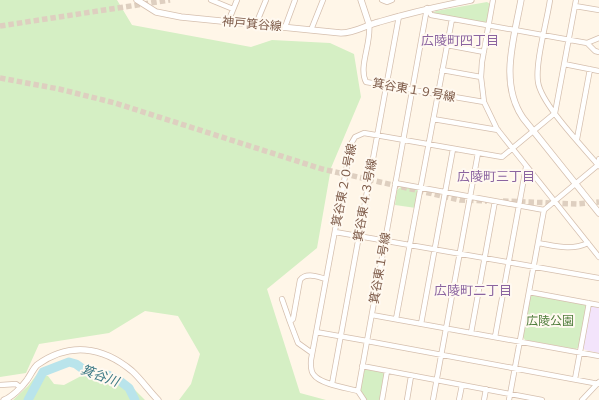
<svg xmlns="http://www.w3.org/2000/svg" width="599" height="400" viewBox="0 0 599 400" font-family="Arial,'Noto Sans JP',sans-serif">
	<rect width="100%" height="100%" fill="#fff6e8"/>
	<!-- education -->
	<path fill="#f3e4fb" d="M592,305L599,306V353L585,350L582,347L589,307Z"/>
	<!-- green -->
	<path fill="#d5efc4" d="M0,0H117L132,25L251,47L272,40L330,43L354,54L361,97L331,168L317,248L267,289L300,393L326,400H179L191,384L200,354L178,316L145,311L109,333L39,344L26,373L0,377Z
		M487,2L490,4L487,21L484,23L433,13L436,11Z
		M401,187L417,189L419,192L416,208L395,205L397,190Z
		M533,294L585,304L587,307L579,347L576,349L525,340L523,337L530,297Z
		M366,369L383,372L385,376L381,400H367L360,390L363,372Z
		M38,373L48,376L54,384L64,385L83,375L105,378L131,386L145,400H13L28,386Z"/>
	<g fill="none" stroke-linecap="round" stroke-linejoin="round">
		<!-- river -->
		<path stroke="#b9e4eb" stroke-width="9" d="M28,400L43,372L69,362L76,364L90,374L108,375L120,381L129,388L135,400"/>
		<!-- tertiary-tunnel -->
		<path stroke="#decfc0" stroke-width="5.5" stroke-dasharray="5.5 3" stroke-linecap="butt" d="M0,26L170,0
			M0,78L59,89L115,103L322,169L460,200L487,201
			M503,201L577,204L599,202"/>
		<!-- minor casing -->
		<g stroke="#d5bfae" stroke-width="6">
			<path id="minor" d="M211,0L233,9
				M382,0L387,2L392,0
				M493,0L482,62L481,77L484,102L497,129L599,257
				M550,0C547,21 535,63 538,82C541,104 584,148 599,166
				M575,6L599,10
				M427,8L367,341L599,384
				M427,8L431,15L587,43L595,51L599,52
				M228,22L237,0
				M256,24L266,0
				M369,24C372,42 358,67 366,82L484,102
				M285,27L295,0
				M311,30L323,0
				M587,43L599,38
				M447,45L484,52
				M564,64L599,71
				M442,70L481,77
				M433,119L498,130
				M577,139L590,69
				M395,183L544,210L598,165L599,159
				M335,232L599,278
				M538,243C556,246 571,251 588,243
				M529,292L599,305
				M282,299L290,322
				M372,315L599,356
				M396,319L452,19
				M421,324L453,149
				M316,332L367,341L358,391L364,400
				M471,333L495,201
				M495,337L526,167
				M312,353L298,343L290,322L293,319L300,280C306,272 318,277 326,279
				M362,366L542,400
				M575,379L589,303
				M332,384L399,16
				M0,385L16,384L20,387
				M358,391C347,388 320,384 314,375C310,371 311,365 311,360L351,144L355,137L364,133L502,157L555,113L576,0
				M382,400L387,371
				M407,400L411,376
				M433,400L478,153
				M459,400L462,385
				M484,400L486,389
				M509,400L544,210
				M582,400L599,382"/>
		</g>
		<!-- tertiary casing -->
		<g stroke="#d5bfae" stroke-width="7">
			<path id="tertiary" d="M137,0L156,12L181,17L341,33C355,33 366,25 379,22C409,13 440,6 471,0
				M361,0L369,24
				M521,0C514,39 499,83 523,118L599,213
				M4,400C12,397 22,387 27,380C30,376 33,369 37,365C69,342 102,346 132,371C141,379 149,391 158,400"/>
		</g>
		<!-- minor -->
		<use href="#minor" stroke="#fff" stroke-width="4.5"/>
		<!-- tertiary -->
		<use href="#tertiary" stroke="#fff" stroke-width="5.5"/>
	</g>
	<g text-anchor="middle" stroke-width="4" stroke-linejoin="round" paint-order="stroke">
		<!-- street labels -->
		<g font-size="12" fill="#7d5a48" stroke="#fff9f0">
			<text transform="translate(252 24) rotate(5)" y="4">神戸箕谷線</text>
			<text transform="translate(414 90) rotate(10)" y="4">箕谷東１９号線</text>
			<text transform="translate(344 185) rotate(-79)" y="4">箕谷東２０号線</text>
			<text transform="translate(365 200) rotate(-80)" y="4">箕谷東４３号線</text>
			<text transform="translate(380 268) rotate(-80)" y="4">箕谷東１号線</text>
		</g>
		<!-- park labels -->
		<g font-size="12" fill="#4f7d3c" stroke="#fff9f0">
			<text x="550" y="325">広陵公園</text>
		</g>
		<!-- neighbourhood labels -->
		<g font-size="13" fill="#8b64a0" stroke="#fff9f0">
			<text x="460" y="45">広陵町四丁目</text>
			<text x="496" y="181">広陵町三丁目</text>
			<text x="473" y="295">広陵町二丁目</text>
		</g>
		<!-- water labels -->
		<g font-size="13" font-style="italic" fill="#397783" stroke="#fff9f0">
			<text transform="translate(100 375) rotate(20)" y="5">箕谷川</text>
		</g>
	</g>
</svg>
